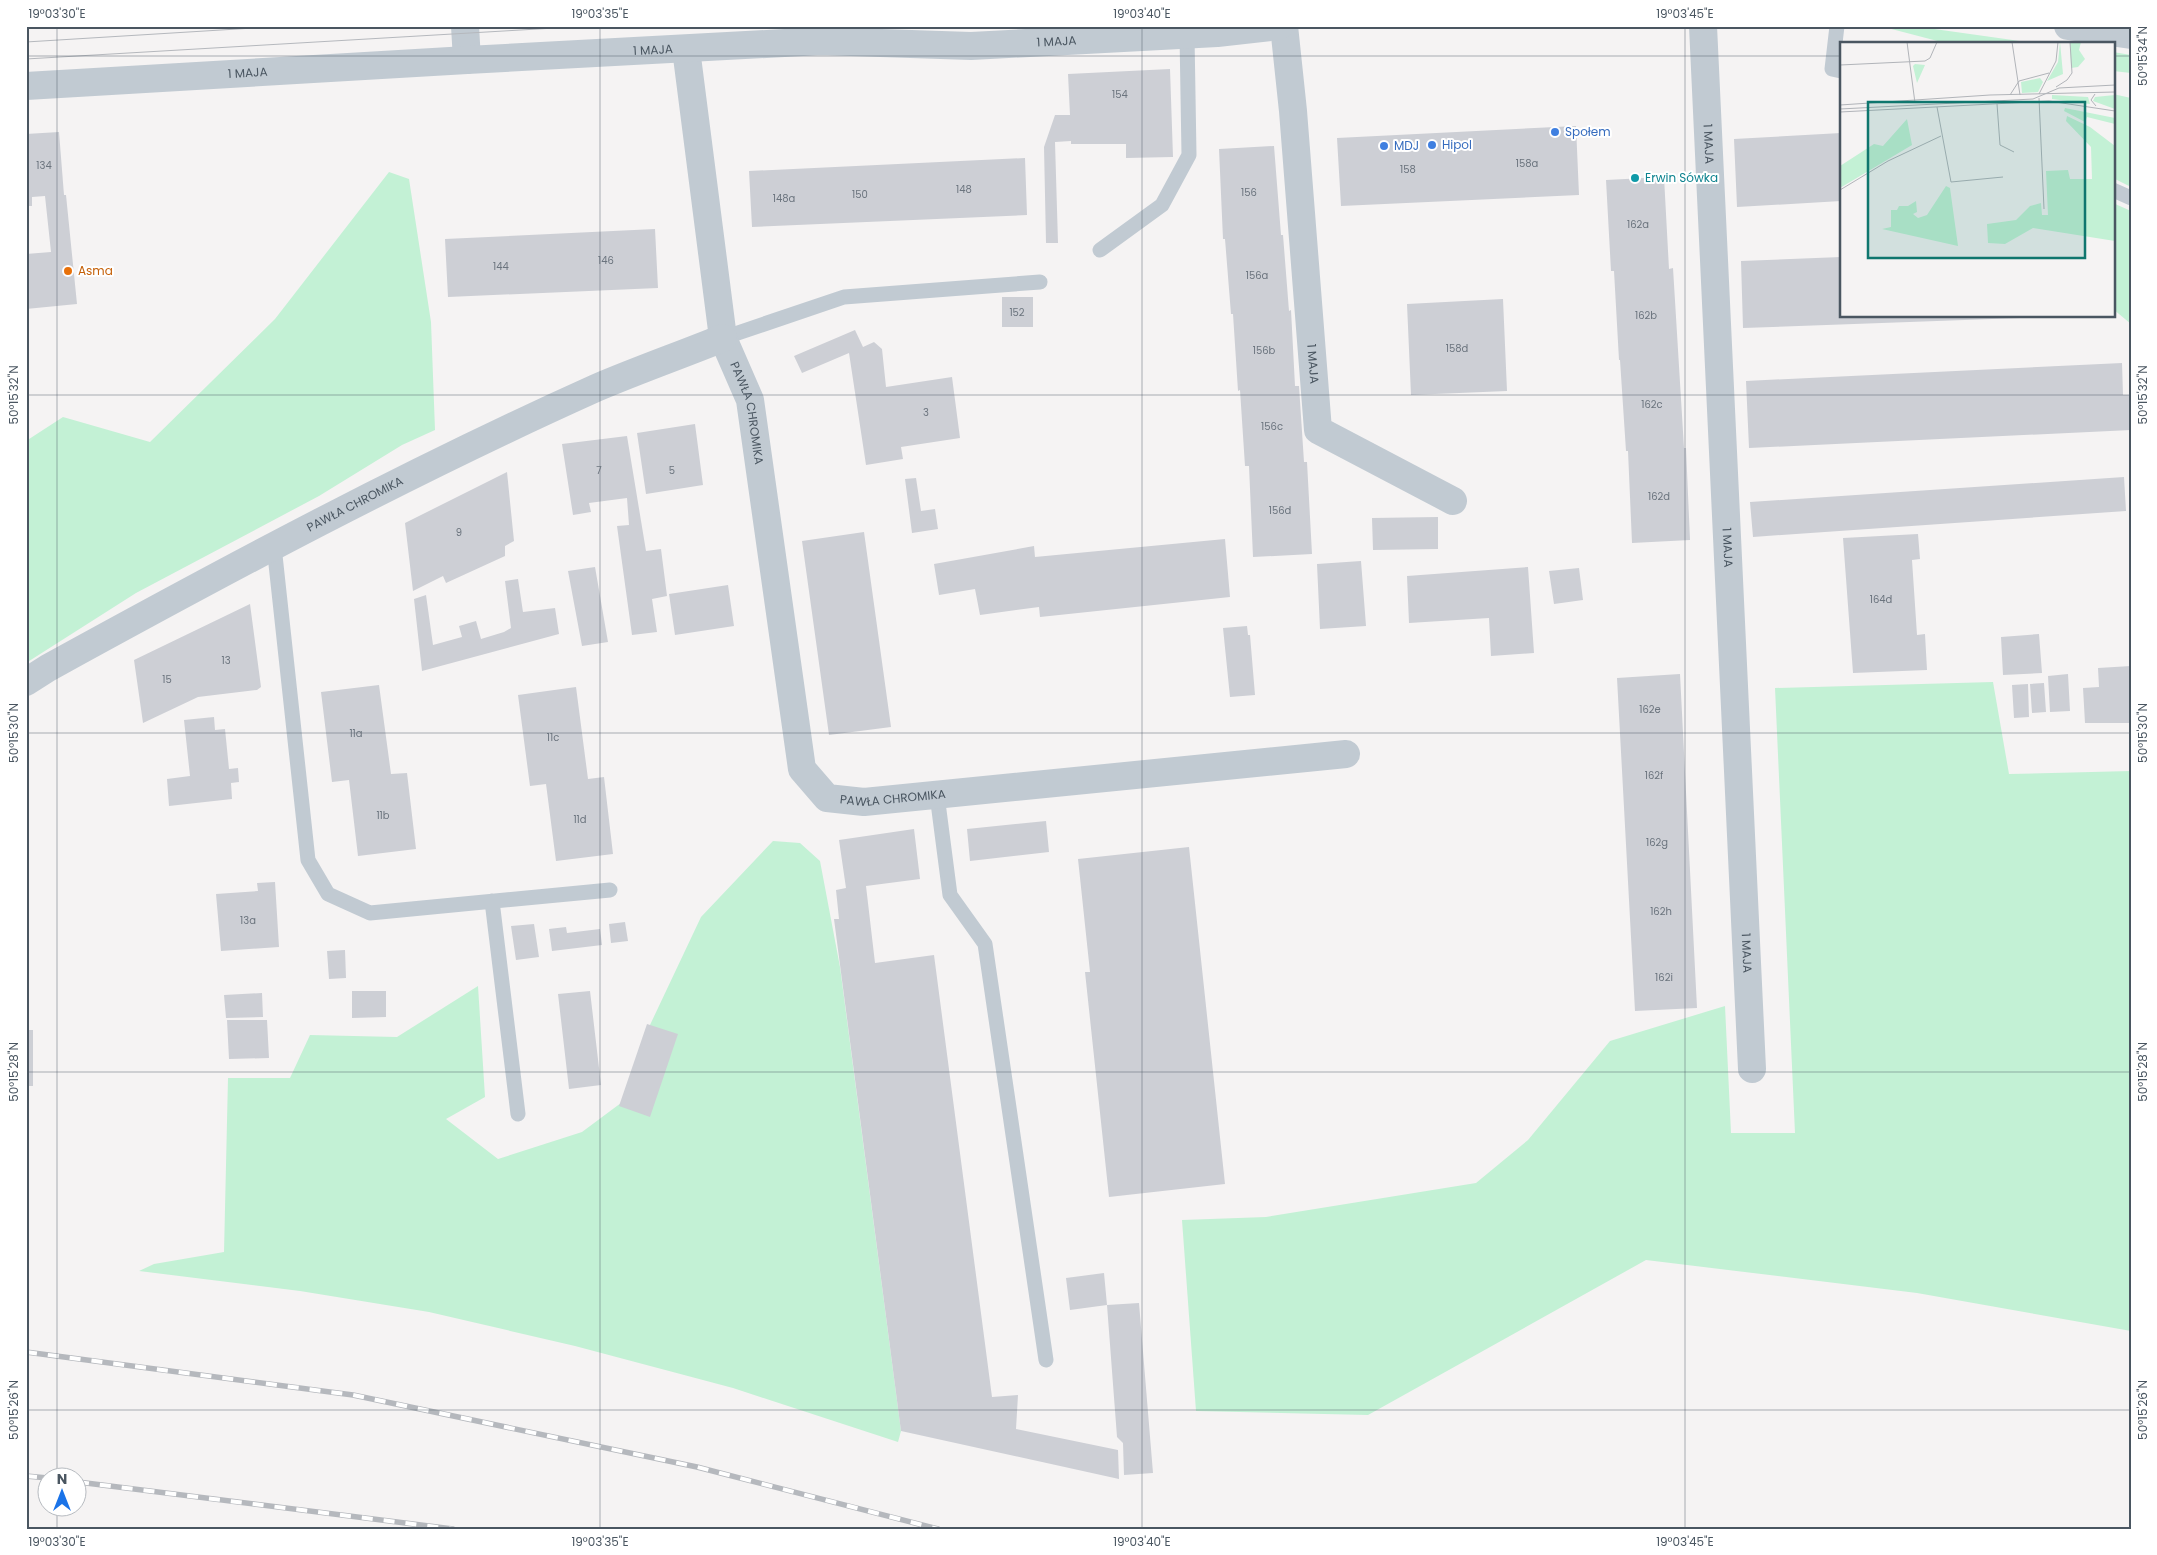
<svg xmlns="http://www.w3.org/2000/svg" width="2157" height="1555" viewBox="0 0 2157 1555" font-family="Poppins,sans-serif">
	<rect width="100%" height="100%" fill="#f5f3f3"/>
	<!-- green -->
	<path fill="#c3f1d5" d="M1880,26H1913L2042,44H1949Z
		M2113,52L2131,55V73L2113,71Z
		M2113,94L2131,98V187L2113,178Z
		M389,172L409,179L431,322L435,430L402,445L319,496L136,593L26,663V441L63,417L150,442L275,319Z
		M2113,203L2131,211V324L2113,309Z
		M1993,682L2009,774L2131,771V1331L1917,1293L1646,1260L1368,1415L1196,1411L1182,1220L1266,1217L1476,1183L1528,1140L1610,1041L1725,1006L1731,1133H1795L1775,688Z
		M773,841L800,843L820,861L840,967L901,1431L898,1442L733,1388L575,1346L429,1312L300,1291L139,1271L154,1264L224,1252L228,1078H290L310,1035L397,1037L478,986L485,1097L446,1119L498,1159L582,1132L625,1100L641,1044L701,917Z"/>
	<!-- building -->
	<path fill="#cdcfd5" d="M1170,69L1173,157L1126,158V144H1071V141L1055,142L1058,243H1046L1044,147L1055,115H1070L1068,74Z
		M1576,126L1579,195L1341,206L1337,138Z
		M59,132L64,195H66L77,304L26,309V254L51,252L45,196L32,197V206H26V134Z
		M1841,133V201L1737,207L1734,139Z
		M1274,146L1281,235H1283L1289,311L1291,310L1295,386H1299L1304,462H1307L1312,554L1253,557L1249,466H1245L1240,390L1238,391L1233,314H1231L1225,239H1223L1219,149Z
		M1025,158L1027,215L752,227L749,171Z
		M1664,177L1669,269L1673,268L1684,448H1686L1690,540L1632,543L1628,451H1626L1620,360H1619L1614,271H1611L1606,180Z
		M655,229L658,288L448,297L445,239Z
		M1841,257V316H2020V318L1743,328L1741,261Z
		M1002,297H1033V327H1002Z
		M1503,299L1507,391L1411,395L1407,304Z
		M855,330L863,347L874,342L882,349L886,387L952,377L960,438L901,447L903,459L866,465L849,353L802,373L794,356Z
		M2122,363L2123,395H2131V430L1749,448L1746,381Z
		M695,424L703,485L646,494L637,433Z
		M627,436L646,551L661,549L667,596L652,599L657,632L632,635L617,526L629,525L627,498L589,503L591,512L573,515L562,444Z
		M507,472L514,541L505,546V556L446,583L443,576L413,591L405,523Z
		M2124,477L2126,511L1753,537L1750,502Z
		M916,478L921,511L935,509L938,529L912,533L905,479Z
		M1438,517V549L1373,550L1372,518Z
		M864,532L891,727L829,735L802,541Z
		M1918,534L1920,559L1912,560L1917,635L1925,634L1927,670L1853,673L1843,538Z
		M1225,539L1230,597L1040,617L1039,607L980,615L975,589L939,595L934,564L1034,546L1035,557Z
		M1361,561L1366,626L1320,629L1317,564Z
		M595,567L608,642L582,646L568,571Z
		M1528,567L1534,653L1491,656L1489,618L1409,623L1407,576Z
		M1579,568L1583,600L1554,604L1549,571Z
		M518,579L523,612L555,608L559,634L422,671L414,599L426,595L433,645L462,637L459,626L476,621L481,639L504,632L511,628L505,581Z
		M728,585L734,626L675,635L669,594Z
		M250,604L261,687L257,690L198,697L143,723L134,660Z
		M1247,626L1248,635H1250L1255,695L1230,697L1223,628Z
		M2039,634L2042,673L2003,675L2001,637Z
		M2131,666V723H2085L2083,688L2099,687L2098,668Z
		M1680,674L1697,1008L1635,1011L1617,678Z
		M2068,674L2070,711L2050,712L2048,676Z
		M2044,683L2046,712L2032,713L2030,684Z
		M2028,684L2029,717L2014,718L2012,685Z
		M379,685L391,774L407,773L416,849L358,856L349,780L332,782L321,692Z
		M576,687L588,779L604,777L613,854L556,861L546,784L530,786L518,695Z
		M214,717L215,730L225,729L229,769L238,768L239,782L231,783L232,799L169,806L167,779L190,776L184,720Z
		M1046,821L1049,852L970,861L967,829Z
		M914,829L920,879L866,886L875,963L934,955L992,1397L1018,1395L1016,1429L1118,1450L1119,1479L901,1431L834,919H839L836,890L846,888L839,840Z
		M1189,847L1225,1184L1109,1197L1085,972H1090L1078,859Z
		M275,882L279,947L221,951L216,894L258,891L257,883Z
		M625,922L628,941L611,943L609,924Z
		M534,924L539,957L516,960L511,926Z
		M566,927L567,933L600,929L602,945L552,951L549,929Z
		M345,950L346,978L329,979L327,951Z
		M352,991H386V1017L352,1018Z
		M590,991L601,1085L569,1089L558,994Z
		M262,993L263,1017L226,1018L224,995Z
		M227,1020H267L269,1058L229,1059Z
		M647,1024L678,1034L650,1117L619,1106Z
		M26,1030H33V1086H26Z
		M1104,1273L1107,1305L1070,1310L1066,1278Z
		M1139,1303L1153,1473L1124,1475L1123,1443L1117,1437L1107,1305Z"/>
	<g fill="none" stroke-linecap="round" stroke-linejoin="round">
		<!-- service -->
		<path stroke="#c1cad2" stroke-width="15" d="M1837,26L1832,69L1841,71
			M2113,190L2131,198
			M1100,250L1162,205L1189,155L1187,35
			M723,338L844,297L1040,282
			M274,546L308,860L328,894L370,913L610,890
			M937,795L950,895L985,944L1046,1360
			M492,901L518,1114"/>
		<!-- minor -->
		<g stroke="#c1cad2" stroke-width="28">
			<path d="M465,26L467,60"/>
			<path id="s1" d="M1284,26L1293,111L1318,430L1453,501"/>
			<path id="s2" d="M1703,26L1752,1069"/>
			<path id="s3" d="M686,49L723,338L750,400L802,769L827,798L864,802L1346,754"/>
			<path id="s4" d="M26,682L48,668C228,569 409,472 596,388C638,370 681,355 723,338"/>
		</g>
		<!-- tertiary -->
		<g stroke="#c1cad2" stroke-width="28">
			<path d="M2068,26L2131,35"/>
			<path id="s5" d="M26,86L467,60L821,41L971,46L1217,33L1279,26"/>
		</g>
		<!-- tram -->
		<path stroke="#b5b8bd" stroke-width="1" d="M26,42L286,26
			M26,59L589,26"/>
		<!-- rail casing -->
		<g stroke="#b5b8bd" stroke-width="5.5">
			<path id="rail" d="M26,1352L353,1395L697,1467L938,1529
				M26,1476L48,1478
				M78,1482L453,1529"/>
		</g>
		<!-- rail -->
		<use href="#rail" stroke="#fff" stroke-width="4" stroke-dasharray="11" stroke-linecap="butt"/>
	</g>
	<!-- ticks -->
	<path fill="none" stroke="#4a5661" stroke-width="1" stroke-opacity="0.45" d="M57,26V1478M600,26V1529M1142,26V1529M1685,26V1529M26,56H1841M2113,56H2131M26,395H2131M26,733H2131M26,1072H2131M26,1410H2131M57,1508V1529"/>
	<!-- markers -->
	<g fill="#3f7fe0" stroke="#fff" stroke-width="2">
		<circle cx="1555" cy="132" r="5"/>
		<circle cx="1432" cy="145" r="5"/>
		<circle cx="1384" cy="146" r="5"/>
	</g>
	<circle fill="#0f9aa8" stroke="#fff" stroke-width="2" cx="1635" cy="178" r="5"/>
	<circle fill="#e8710a" stroke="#fff" stroke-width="2" cx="68" cy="271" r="5"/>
	<g text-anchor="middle" stroke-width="4" stroke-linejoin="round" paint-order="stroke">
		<!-- number labels -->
		<g font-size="10" fill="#6b747e">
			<text x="1120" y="98">154</text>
			<text x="1527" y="167">158a</text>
			<text x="44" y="169">134</text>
			<text x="1408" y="173">158</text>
			<text x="964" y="193">148</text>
			<text x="1249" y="196">156</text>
			<text x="860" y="198">150</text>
			<text x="784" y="202">148a</text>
			<text x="1638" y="228">162a</text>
			<text x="606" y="264">146</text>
			<text x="501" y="270">144</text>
			<text x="1257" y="279">156a</text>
			<text x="1017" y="316">152</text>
			<text x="1646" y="319">162b</text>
			<text x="1457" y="352">158d</text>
			<text x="1264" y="354">156b</text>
			<text x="1652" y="408">162c</text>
			<text x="926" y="416">3</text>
			<text x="1272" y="430">156c</text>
			<text x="599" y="474">7</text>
			<text x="672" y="474">5</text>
			<text x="1659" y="500">162d</text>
			<text x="1280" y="514">156d</text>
			<text x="459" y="536">9</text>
			<text x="1881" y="603">164d</text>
			<text x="226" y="664">13</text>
			<text x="167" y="683">15</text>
			<text x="1650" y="713">162e</text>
			<text x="356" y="737">11a</text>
			<text x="553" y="741">11c</text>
			<text x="1654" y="779">162f</text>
			<text x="383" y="819">11b</text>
			<text x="580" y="823">11d</text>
			<text x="1657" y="846">162g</text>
			<text x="1661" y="915">162h</text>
			<text x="248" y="924">13a</text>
			<text x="1664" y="981">162i</text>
		</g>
		<!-- street labels -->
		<g font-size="12" fill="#4a5661" stroke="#fff">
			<text dy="4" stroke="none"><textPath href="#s5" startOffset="1032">1 MAJA</textPath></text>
			<text dy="4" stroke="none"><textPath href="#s5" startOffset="628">1 MAJA</textPath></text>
			<text dy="4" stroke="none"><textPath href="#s5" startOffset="222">1 MAJA</textPath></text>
			<text dy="4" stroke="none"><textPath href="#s2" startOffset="118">1 MAJA</textPath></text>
			<text dy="4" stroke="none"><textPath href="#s1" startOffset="339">1 MAJA</textPath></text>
			<text dy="4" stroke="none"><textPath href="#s3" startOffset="371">PAWŁA CHROMIKA</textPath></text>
			<text dy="4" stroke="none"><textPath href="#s4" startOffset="374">PAWŁA CHROMIKA</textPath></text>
			<text dy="4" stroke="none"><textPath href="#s2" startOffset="522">1 MAJA</textPath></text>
			<text dy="4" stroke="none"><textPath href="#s3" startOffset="836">PAWŁA CHROMIKA</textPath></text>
			<text dy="4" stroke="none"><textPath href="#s2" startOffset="928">1 MAJA</textPath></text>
		</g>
		<!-- shop labels -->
		<g font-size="12" fill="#366cbe" stroke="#fff" text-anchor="start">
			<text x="1565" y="136">Społem</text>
			<text x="1442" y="149">Hipol</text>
			<text x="1394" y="150">MDJ</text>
		</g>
		<!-- culture labels -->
		<g font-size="12" fill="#0d838f" stroke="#fff" text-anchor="start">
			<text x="1645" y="182">Erwin Sówka</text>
		</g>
		<!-- food labels -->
		<g font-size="12" fill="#c56008" stroke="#fff" text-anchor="start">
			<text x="78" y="275">Asma</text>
		</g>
	</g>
	<!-- overview -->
	<g transform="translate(1840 42)">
		<rect width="275" height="275" fill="#f5f3f3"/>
		<path d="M220,0L223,32L207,39L218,20ZM230,0H241L239,8L245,17L238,25L231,26ZM75,22L85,23L77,41L73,24ZM200,36L203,40L198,50L182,51L181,40ZM212,53L248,55L250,62L212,57ZM275,53V67L253,59L255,55ZM225,66L275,76V82L247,75L245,80L224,69ZM227,74L250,85L275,104V199L193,186L165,202L148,201L147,182L176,178L190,164L201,161L202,173H208L206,129L228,128L230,137H252L251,105L226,79ZM67,77L72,103L0,146V124L34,102L43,104ZM106,144L110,146L118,204L42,187L51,185V168H57L59,164H68L76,159L77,170L73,172L78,176L87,173Z" fill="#c3f1d5"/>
		<path fill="none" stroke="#b1b4b9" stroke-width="1" d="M67,0L75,61M172,0L180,53M0,23L85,19L90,16L97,0M179,39L209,31M216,45L227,38L232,31L230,0M199,52L216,19L218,0M255,52L251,58L256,64M170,53L179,39M199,56L204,167M157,62L160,103L174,110M0,63L150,53L275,50M97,65L111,140L163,135M0,67L193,57L219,46L275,43M0,70L209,59L275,69M0,148L48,119L101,94"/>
		<path fill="#0f766e" fill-opacity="0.15" stroke="#0f766e" stroke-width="2.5" d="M28,60H245V216H28Z"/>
		<rect width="275" height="275" fill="none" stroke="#4a5661" stroke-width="2.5"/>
	</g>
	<!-- border -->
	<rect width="2157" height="1555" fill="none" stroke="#ffffff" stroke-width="55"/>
	<!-- north arrow -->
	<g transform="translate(62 1492)"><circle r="24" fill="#ffffff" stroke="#b7bbc0"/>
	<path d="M0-4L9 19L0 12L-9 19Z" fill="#1a73e8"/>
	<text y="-8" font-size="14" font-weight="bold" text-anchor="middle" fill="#4a5661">N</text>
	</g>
	<rect x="28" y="28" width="2102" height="1500" fill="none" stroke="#4a5661" stroke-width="2"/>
	<g font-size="12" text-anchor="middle" fill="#4a5661">
		<text x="57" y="18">19°03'30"E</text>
		<text x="600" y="18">19°03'35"E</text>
		<text x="1142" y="18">19°03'40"E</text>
		<text x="1685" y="18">19°03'45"E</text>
		<text transform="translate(2143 56) rotate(-90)" y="4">50°15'34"N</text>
		<text transform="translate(14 395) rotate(-90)" y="4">50°15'32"N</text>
		<text transform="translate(2143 395) rotate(-90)" y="4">50°15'32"N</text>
		<text transform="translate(14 733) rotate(-90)" y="4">50°15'30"N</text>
		<text transform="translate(2143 733) rotate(-90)" y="4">50°15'30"N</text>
		<text transform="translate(14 1072) rotate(-90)" y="4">50°15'28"N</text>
		<text transform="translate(2143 1072) rotate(-90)" y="4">50°15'28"N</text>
		<text transform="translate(14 1410) rotate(-90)" y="4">50°15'26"N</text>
		<text transform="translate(2143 1410) rotate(-90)" y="4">50°15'26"N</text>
		<text x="57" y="1546">19°03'30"E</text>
		<text x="600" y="1546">19°03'35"E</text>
		<text x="1142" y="1546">19°03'40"E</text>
		<text x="1685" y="1546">19°03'45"E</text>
	</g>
</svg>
